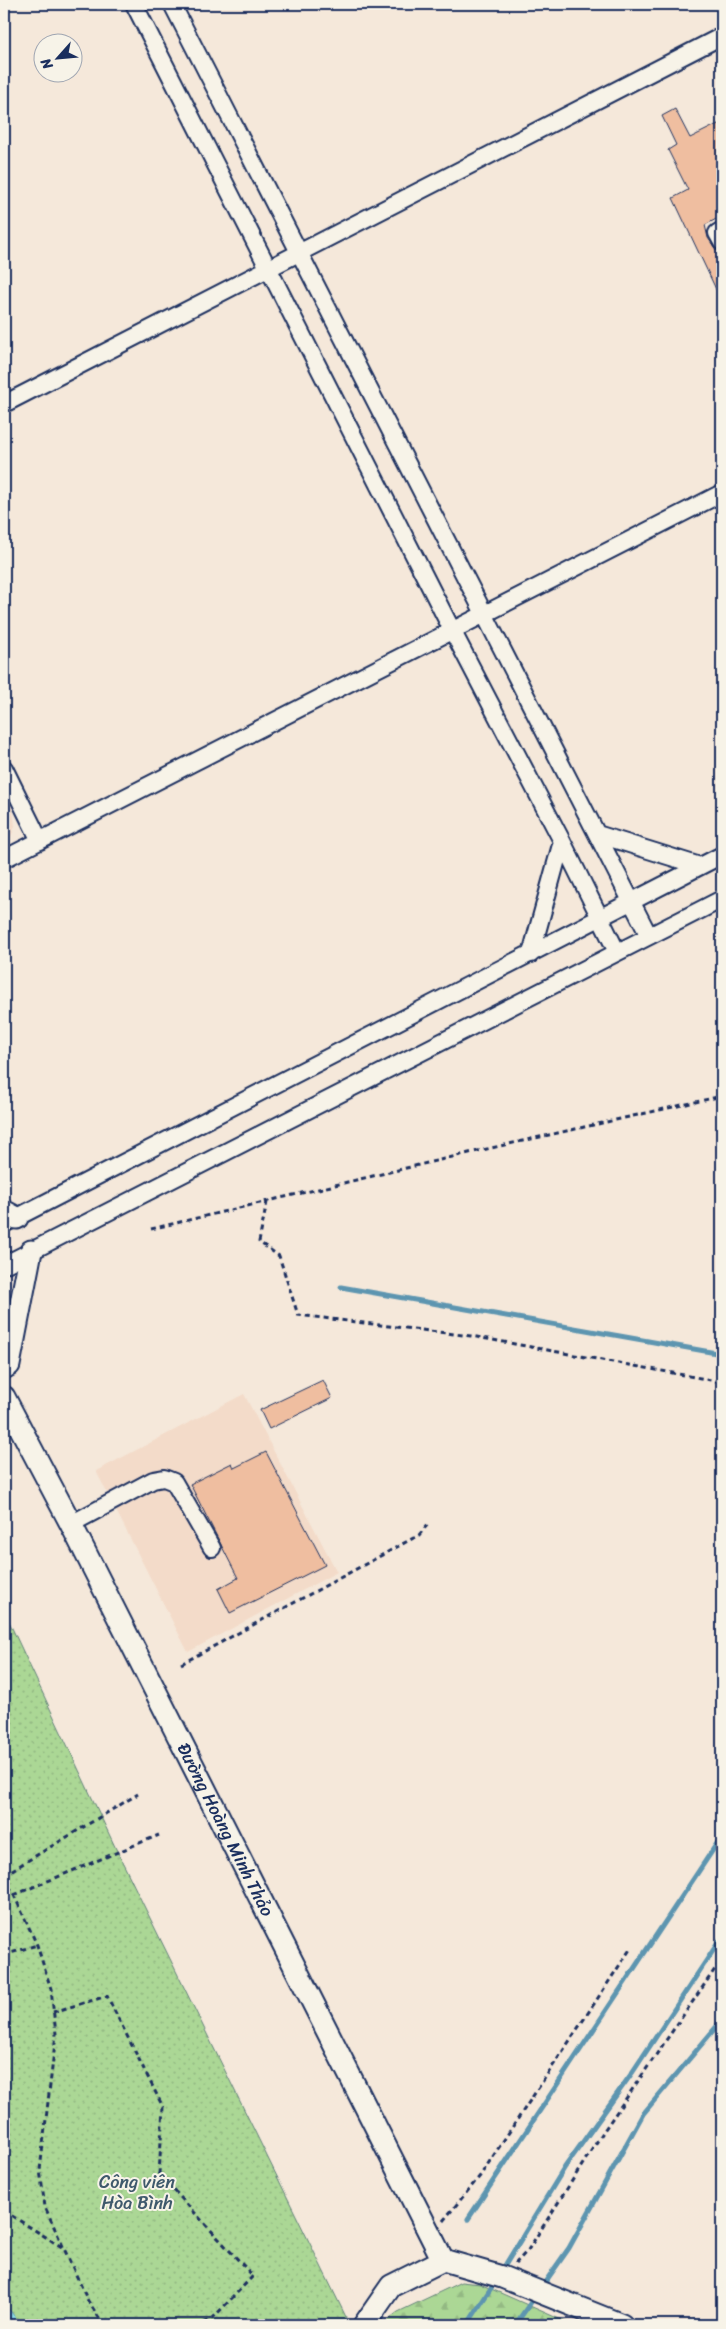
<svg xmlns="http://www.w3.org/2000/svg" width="726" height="2329" viewBox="0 0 726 2329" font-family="Sriracha,sans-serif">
	<defs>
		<pattern id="grass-dots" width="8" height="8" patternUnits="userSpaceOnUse" patternTransform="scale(1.25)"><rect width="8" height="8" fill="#abd795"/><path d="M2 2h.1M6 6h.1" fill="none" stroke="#93b983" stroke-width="1.8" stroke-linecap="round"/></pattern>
		<pattern id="forest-firs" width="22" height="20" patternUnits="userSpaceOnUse" patternTransform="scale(1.25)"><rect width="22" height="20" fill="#abd795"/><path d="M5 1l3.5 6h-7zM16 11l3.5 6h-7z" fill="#93b983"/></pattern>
		<pattern id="water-waves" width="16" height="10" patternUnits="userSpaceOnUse" patternTransform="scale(1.25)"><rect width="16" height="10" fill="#89d9e6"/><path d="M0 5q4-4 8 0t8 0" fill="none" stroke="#76bbc8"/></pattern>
	</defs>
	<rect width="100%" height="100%" fill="#f5e8da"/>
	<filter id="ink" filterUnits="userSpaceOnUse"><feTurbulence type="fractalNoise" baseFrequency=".02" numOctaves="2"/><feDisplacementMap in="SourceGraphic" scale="10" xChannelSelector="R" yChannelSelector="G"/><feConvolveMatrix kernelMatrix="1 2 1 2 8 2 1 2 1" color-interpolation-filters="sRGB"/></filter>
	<g filter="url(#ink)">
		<!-- built -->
		<path fill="#f3dbc9" d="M4,792L13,811L15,826L9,843L4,849Z
			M244,1394L337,1572L188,1652L96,1471Z"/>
		<!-- grass -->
		<path fill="url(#grass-dots)" stroke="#63837a" d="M4,1611L117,1851L346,2317L341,2325H4Z"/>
		<!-- forest -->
		<path fill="url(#forest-firs)" stroke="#63837a" d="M461,2282L480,2284L573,2325H385L390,2318L398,2312Z"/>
		<!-- water -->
		<path fill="url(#water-waves)" stroke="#5d95b0" d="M4,2304L22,2325H4Z"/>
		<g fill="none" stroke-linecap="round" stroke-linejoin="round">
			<!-- stream -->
			<path stroke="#5d95b0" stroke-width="5" d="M341,1287L722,1354
				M468,2219L722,1836
				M504,2267L565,2167L632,2073L722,1937
				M541,2288L569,2248L643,2114L717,2026L722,2017
				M467,2325L493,2285
				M515,2325L536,2295"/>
		</g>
		<!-- building -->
		<path fill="#efbea0" stroke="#1b2f5e" d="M675,109L690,138L722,122V216L705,225L708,238L722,258V302L673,198L688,190L668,150L676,145L662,116Z
			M323,1380L332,1398L269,1429L260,1410Z
			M266,1452L325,1565L230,1613L218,1589L238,1578L190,1484L232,1463L234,1468Z"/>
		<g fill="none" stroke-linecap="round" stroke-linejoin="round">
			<!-- minor casing -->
			<g stroke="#1b2f5e" stroke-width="20">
				<path id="minor" d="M134,4L452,630L562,841L617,952
					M172,4L649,936
					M722,230L717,233L722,242
					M4,404L722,36
					M4,768L40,841
					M597,834L700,866
					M4,859L722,493
					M531,954L562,841
					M4,1224L722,855
					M4,1265L722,899
					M71,1524L153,1480L164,1478L174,1482L212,1548"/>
			</g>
			<!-- major casing -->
			<g stroke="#1b2f5e" stroke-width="25">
				<g id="major">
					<path d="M4,1211L17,1218"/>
					<path d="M4,1368L9,1365L31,1251"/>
					<path id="s1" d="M4,1397L71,1524L443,2260"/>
					<path d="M364,2325L391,2286L443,2260L502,2277L622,2325"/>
				</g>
			</g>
			<!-- path -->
			<path stroke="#1b2f5e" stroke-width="3" stroke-dasharray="5 4" stroke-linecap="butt" d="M267,1202L259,1242L279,1256L298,1315L471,1336L722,1382
				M151,1229L469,1153L722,1096
				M181,1664L419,1535L429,1523
				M4,1875L138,1794
				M4,1879L14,1895L37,1945L51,1989L56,2034L40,2170L45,2207L88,2301L104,2325
				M14,1895L159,1835
				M4,1955L37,1945
				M53,2012L107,1996L163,2107L159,2174L253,2276L211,2320L197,2325
				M4,2211L62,2247
				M443,2221L480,2176L631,1948
				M515,2264L528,2250L605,2129L722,1959"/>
			<!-- minor -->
			<use href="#minor" stroke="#f7f3e8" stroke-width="16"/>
			<!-- major -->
			<use href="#major" stroke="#f7f3e8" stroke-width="21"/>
		</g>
	</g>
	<g text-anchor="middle" stroke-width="4" stroke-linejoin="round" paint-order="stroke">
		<!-- street labels -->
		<g font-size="18" fill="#1b2f5e" stroke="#f7f3e8">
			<text dy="6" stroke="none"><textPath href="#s1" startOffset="486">Đường Hoàng Minh Thảo</textPath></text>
		</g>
		<!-- park labels -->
		<g font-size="18" fill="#3f596c" stroke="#f7f3e8">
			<text x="137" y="2188">Công viên<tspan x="137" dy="21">Hòa Bình</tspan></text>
		</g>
	</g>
	<!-- margin -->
	<rect width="726" height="2329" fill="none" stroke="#f7f3e8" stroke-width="20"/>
	<rect x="10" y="10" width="706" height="2309" fill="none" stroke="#1b2f5e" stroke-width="2" filter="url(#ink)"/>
	<!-- north arrow -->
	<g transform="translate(58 58) rotate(243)"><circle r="24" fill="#f7f3e8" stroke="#9fa5b1"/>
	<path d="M0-4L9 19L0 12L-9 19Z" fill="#1b2f5e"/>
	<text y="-8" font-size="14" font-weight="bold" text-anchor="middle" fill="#1b2f5e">N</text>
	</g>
</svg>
